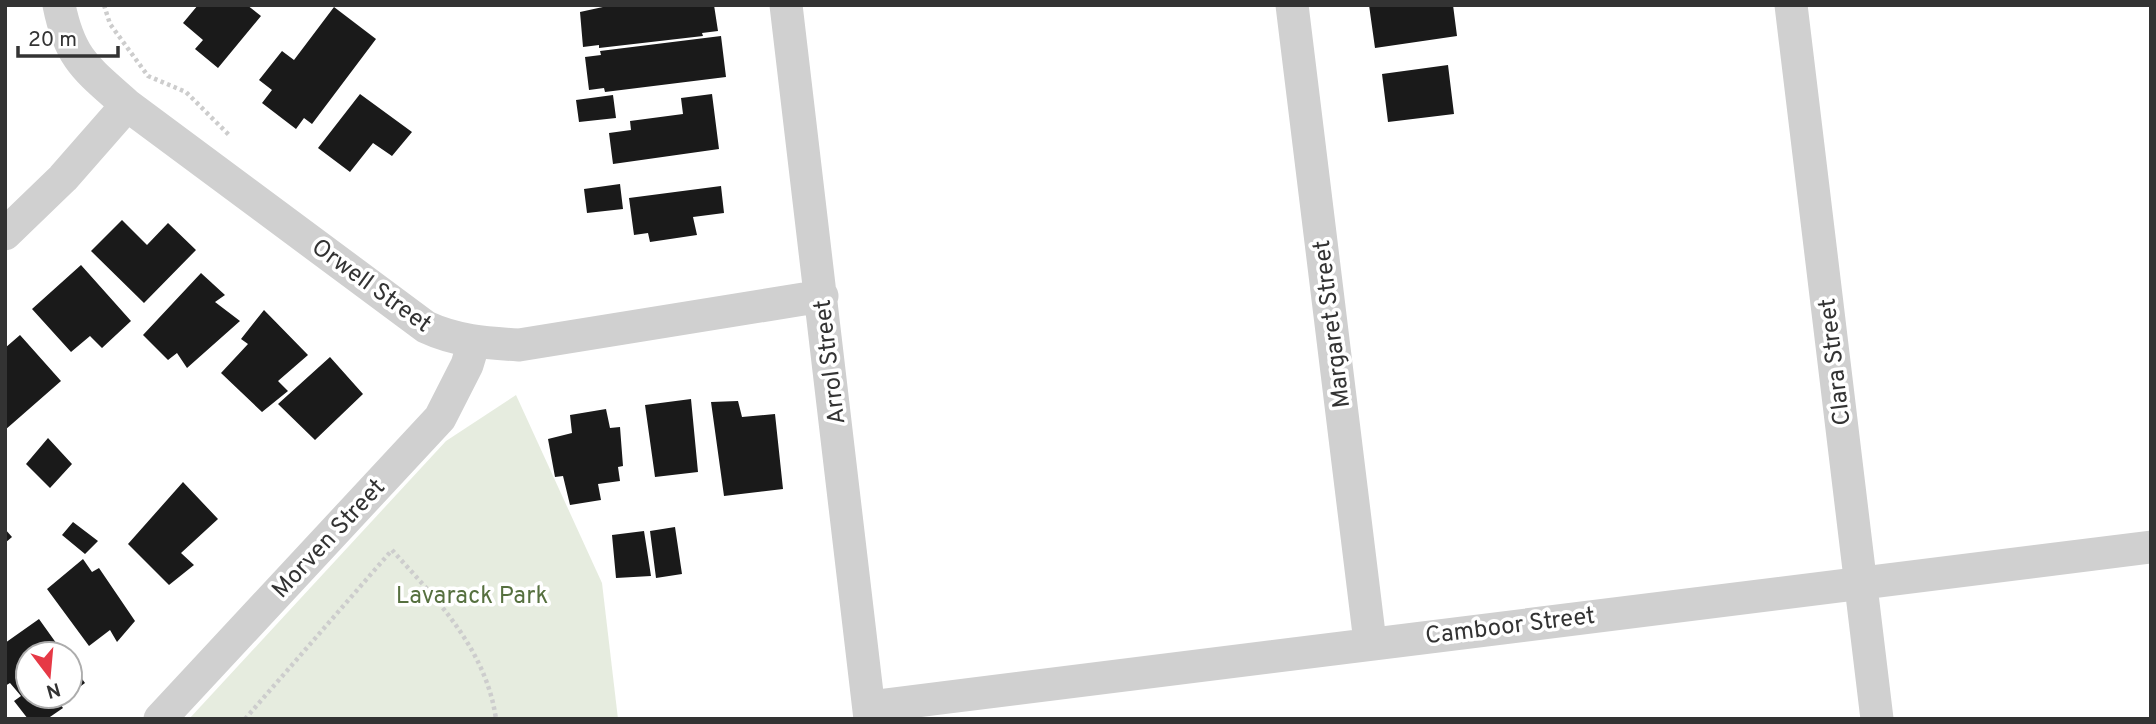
<svg xmlns="http://www.w3.org/2000/svg" width="2156" height="724" viewBox="0 0 2156 724" font-family="Overpass,sans-serif">
	<rect width="100%" height="100%" fill="#fff"/>
	<!-- green -->
	<path fill="#e6ecdf" d="M516,395L602,583L618,719H189L446,441Z"/>
	<!-- building -->
	<path fill="#1a1a1a" d="M198,5H247L261,16L218,68L195,49L203,40L183,23Z
		M612,5H714L718,31L702,33L703,36L599,48V45L583,47L580,12Z
		M1369,5H1453L1457,36L1375,48Z
		M334,7L376,39L312,124L304,118L296,129L262,103L272,90L259,80L282,51L294,60Z
		M721,36L726,77L605,92L604,88L589,90L585,57L601,55L600,51Z
		M1448,65L1454,114L1388,122L1382,74Z
		M360,94L412,132L392,156L373,143L350,172L318,148Z
		M712,94L719,149L613,164L609,133L631,130L630,121L683,114L681,98Z
		M613,95L616,118L579,122L576,100Z
		M620,184L623,209L587,213L584,189Z
		M721,186L724,213L693,217L697,235L650,242L648,233L634,235L629,198Z
		M122,220L147,245L168,223L196,250L144,303L91,251Z
		M81,265L131,321L102,348L90,336L71,352L32,309Z
		M201,273L225,295L215,302L240,321L187,368L177,353L168,360L143,335Z
		M264,310L308,355L278,381L288,391L262,412L221,373L248,344L241,339Z
		M20,335L61,381L5,430V348Z
		M330,357L363,394L315,440L278,404Z
		M691,399L698,472L655,477L645,405Z
		M738,401L742,417L775,414L783,489L724,496L711,402Z
		M606,409L610,428L620,427L623,466L618,467L620,481L598,484L601,500L570,505L563,476L555,477L548,439L572,433L570,415Z
		M48,438L72,464L50,488L26,464Z
		M183,482L218,519L181,553L194,565L169,585L128,544Z
		M73,522L98,541L85,554L62,535Z
		M675,527L682,574L656,578L650,531Z
		M5,529L12,537L5,543Z
		M644,531L651,576L616,578L612,535Z
		M83,559L92,572L99,568L135,621L117,642L110,630L89,646L47,589Z
		M39,619L64,654H28V696H67L59,702L63,708L47,719H28L14,701L21,696L10,683L5,686V643Z
		M70,662L85,683L70,694Z"/>
	<g fill="none" stroke-linecap="round" stroke-linejoin="round">
		<!-- path -->
		<path stroke="#cdcdcd" stroke-width="4.5" stroke-dasharray="3.5 3.5" stroke-linecap="butt" d="M104,5L110,24L148,76L186,92L230,136
			M245,719L392,550C437,600 486,649 496,719"/>
		<!-- minor -->
		<path stroke="#d0d0d0" stroke-width="33" d="M59,5C70,60 88,70 127,105L426,327C456,341 485,343 519,345L822,296
			M786,5L870,719
			M1292,5L1370,642
			M1791,5L1877,719
			M5,234L63,178L127,105
			M869,707L2151,547
			M160,719L440,418L467,365L474,342"/>
	</g>
	<g text-anchor="middle" stroke-width="7" stroke-linejoin="round" paint-order="stroke">
		<!-- street labels -->
		<g font-size="24" fill="#333" stroke="#fff">
			<text transform="translate(372 285) rotate(36)" y="8">Orwell Street</text>
			<text transform="translate(1331 324) rotate(-97)" y="8">Margaret Street</text>
			<text transform="translate(829 362) rotate(-97)" y="8">Arrol Street</text>
			<text transform="translate(1834 362) rotate(-97)" y="8">Clara Street</text>
			<text transform="translate(328 538) rotate(-47)" y="8">Morven Street</text>
			<text transform="translate(1510 625) rotate(-7)" y="8">Camboor Street</text>
		</g>
		<!-- park labels -->
		<g font-size="24" fill="#56703f" stroke="#fff">
			<text x="472" y="603">Lavarack Park</text>
		</g>
	</g>
	<!-- border -->
	<rect width="2156" height="724" fill="none" stroke="#333333" stroke-width="14"/>
	<!-- north arrow -->
	<g transform="translate(49 675) rotate(164)"><circle r="33" fill="#ffffff" stroke="#adadad" stroke-width="2"/>
	<path d="M0-5L12 26L0 18L-12 26Z" fill="#e63946"/>
	<text y="-10" font-size="19" font-weight="bold" text-anchor="middle" fill="#333333">N</text>
	</g>
	<!-- scale -->
	<path d="M18 46v10h100v-10" fill="none" stroke="#333333" stroke-width="3.5"/>
	<text x="28" y="46" font-size="21" fill="#333333" stroke="#ffffff" stroke-width="5" paint-order="stroke">20 m</text>
</svg>
